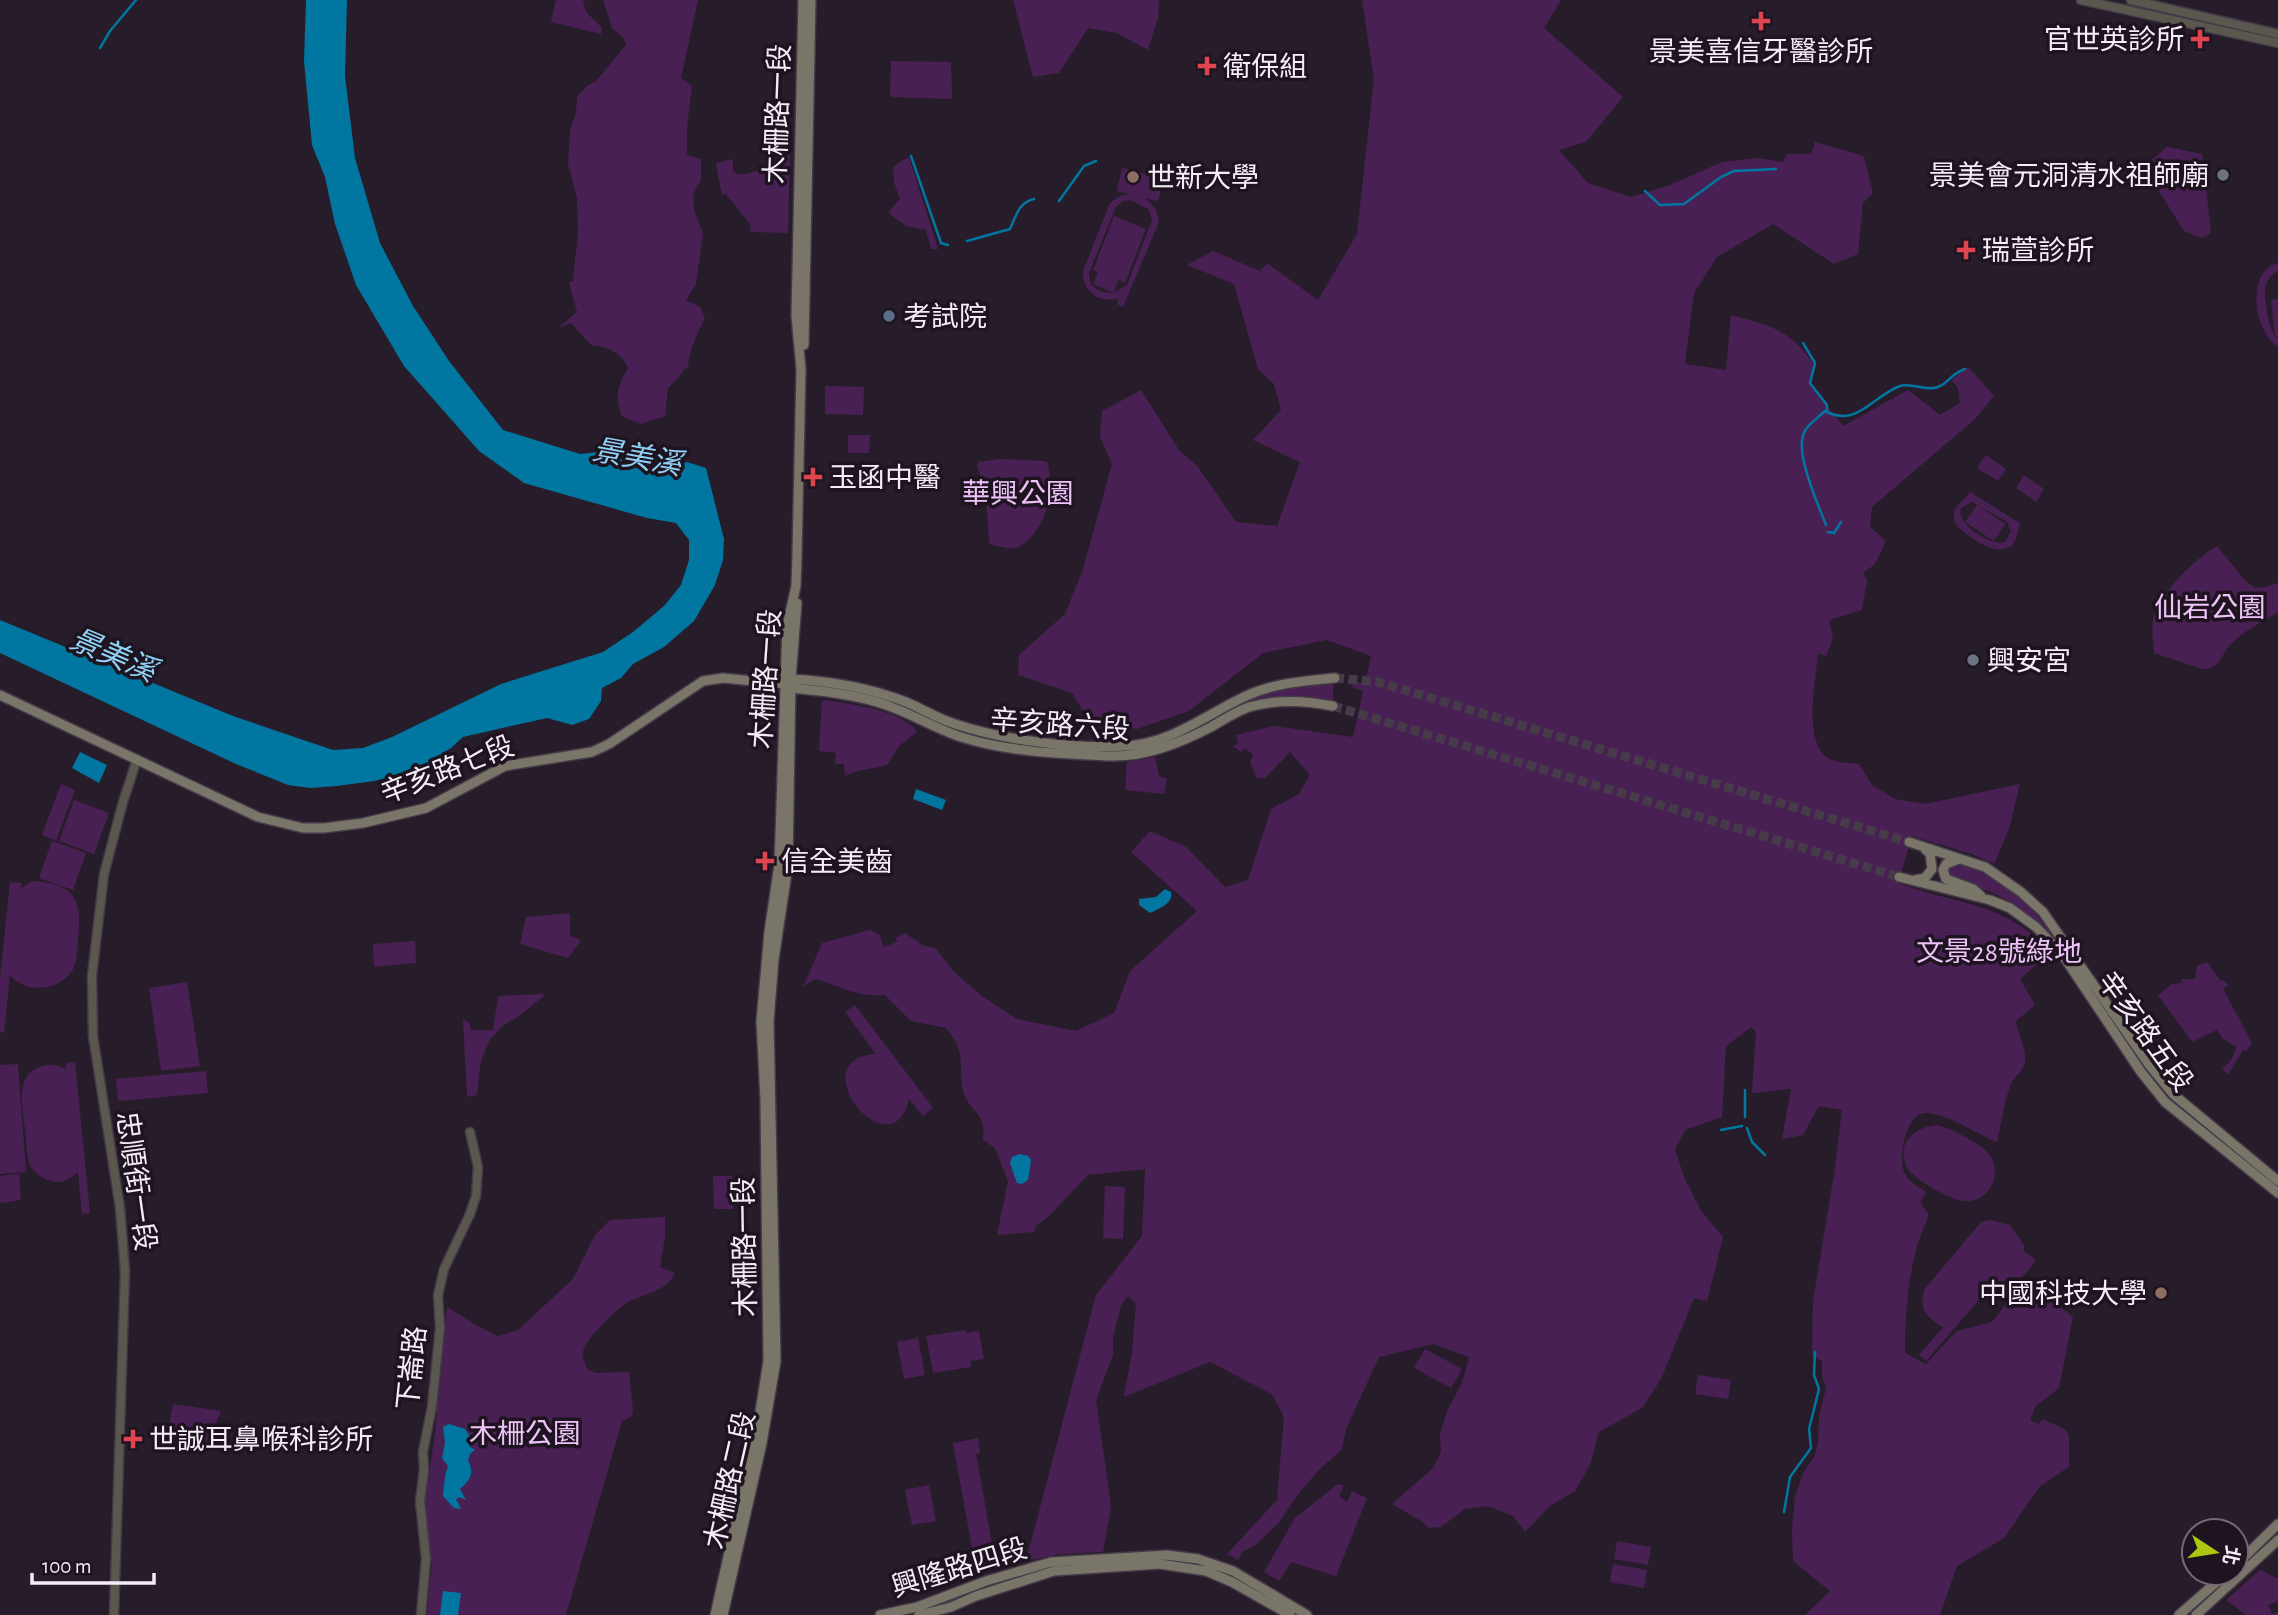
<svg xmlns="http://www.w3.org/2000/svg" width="2278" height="1615" viewBox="0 0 2278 1615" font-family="'Alegreya Sans','Noto Sans TC',sans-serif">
	<rect width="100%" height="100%" fill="#271d2a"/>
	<!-- green -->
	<path fill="#492054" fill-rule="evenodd" d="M556,0H583L586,12L602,28L601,34L551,22Z
		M603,0H698L681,78L692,86L687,126V155L701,159V180L693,194L694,210L703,233L696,284L686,300L700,307L705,318C697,334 689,349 688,368L684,369L679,377L668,388L665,416L640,424L622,416C614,397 618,385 628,368C621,351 607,347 591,345L571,323L558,328L577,312L569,282L573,281L578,232L577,198L568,164L570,130L576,113L577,97L587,86L597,80L626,45L623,37L612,28Z
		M1013,0H1159L1158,18L1148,50L1117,33L1088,28L1059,73L1033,77Z
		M1362,0H1561L1544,28L1623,97L1586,142L1559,150L1588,183L1631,197L1670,185L1722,162L1758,158L1783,162L1787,154H1811L1815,142L1864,156L1873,193L1863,203L1858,254L1834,264L1773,224L1717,257L1694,293L1685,364L1726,370L1731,315C1768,325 1790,329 1813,363L1810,385L1843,426L1908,390L1940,415L1960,403L1958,387L1951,380L1968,367L1994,396L1974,420L1872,507L1870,527L1886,541L1875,564L1863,573L1867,580L1862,610L1829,620L1833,638L1826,656L1818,653C1816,679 1801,748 1832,760C1840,763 1850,763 1859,764L1872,785L1895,799L1925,804L2020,784L2009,829L1994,864L1972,854L1912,836L1898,883C1956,905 2005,901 2050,952L2020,979L2035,1005L2016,1021C2017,1034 2026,1046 2025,1059C2025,1070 2017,1074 2012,1082C2005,1095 2001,1127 1997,1142C1976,1134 1947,1113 1926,1113C1905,1113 1897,1160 1905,1174C1909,1182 1919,1187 1926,1192L1920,1202L1929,1215C1909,1257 1905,1306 1905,1353L1926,1364L1957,1331L1992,1322L2026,1279L2073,1317L2059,1388L2036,1406L2030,1420L2039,1424L2043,1419L2066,1430L2069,1437V1467L2040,1486L2004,1538L1957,1566L1940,1615H1805L1830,1591L1793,1561L1792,1529L1795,1497L1803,1473L1814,1457L1818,1444L1819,1417L1826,1388L1822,1376V1361L1812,1355L1813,1301L1835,1168L1842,1110L1819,1106L1803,1135L1782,1139L1791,1089L1752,1093L1756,1032L1751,1027L1726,1046L1722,1117L1685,1130L1675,1149L1684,1177L1701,1211L1723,1237L1707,1301L1694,1298L1661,1379L1642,1408L1599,1432L1590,1465L1575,1491L1550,1506L1525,1532L1513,1516L1488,1506L1465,1509L1441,1527L1429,1528L1421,1521L1392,1504L1432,1469L1441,1452L1440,1434L1448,1409L1462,1383L1469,1357L1433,1344L1379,1357L1346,1429L1342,1449L1317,1472L1299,1493L1278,1524L1254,1546L1242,1552L1238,1560L1227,1554L1277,1500L1284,1417L1272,1394L1210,1362L1124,1397L1132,1352L1136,1304L1128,1296L1121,1305L1113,1337V1355L1096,1400L1111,1506L1103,1552L1059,1554L1026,1561L1096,1295L1142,1236L1145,1169L1088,1175L1049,1216L1036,1226L1034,1232L997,1235L1008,1181L995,1148L983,1140C986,1112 974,1116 965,1096C958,1081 964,1062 958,1047C956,1040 950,1034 946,1028L911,1021L885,995C853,997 843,986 815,979L803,987L822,943L870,930L879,934L884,947L897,942L896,938L905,933L924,946L935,948L954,972L982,996L1017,1019L1076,1031L1114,1013L1130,971L1197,911L1131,852L1150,831L1186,847L1225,887L1248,880L1271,809L1299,794L1310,775L1290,752L1265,778H1257L1250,763L1253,755L1245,748L1241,752L1232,746L1238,744L1236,735L1274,726L1353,737L1363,691L1352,687L1354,681L1365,684L1371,656L1327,640L1263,653L1189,711L1137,729L1092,725L1072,693L1018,675L1019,655L1065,614L1083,569L1112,464L1100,437L1102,411L1141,390L1179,450L1198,467L1236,522L1277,526L1300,462L1253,440L1281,410L1274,384L1258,369L1234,284L1187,265L1213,251L1260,271L1267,263L1318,300L1357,234L1374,79Z
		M891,61L951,62L952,97L951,99L893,97L890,95Z
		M2167,147L2202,154L2211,233L2202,238L2184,231L2145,169L2146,165Z
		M790,154L788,233L751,232L750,224L726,194L722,195L716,163L733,159V171L738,175C755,174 776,164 790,154Z
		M909,157L938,249H931L926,230L906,226L890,214L889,211L900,199L894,182L893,168L899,162Z
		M1122,168L1164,179L1158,201L1145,198L1156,209L1159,222L1123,307L1117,304L1119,298C1100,304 1082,292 1083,271L1110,203L1120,196L1130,194L1117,191ZM1130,200L1148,209L1152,220L1127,285L1114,293L1118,281L1116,279L1125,283L1146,229L1114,216L1093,270L1098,272L1093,284L1113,293C1100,293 1088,288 1089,273L1116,207L1123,201Z
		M2278,263V271C2272,274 2269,278 2266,284C2262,294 2269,328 2275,336L2271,300L2278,299V336H2276L2278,338V346C2254,333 2245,271 2278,263Z
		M825,386L864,387L863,415L825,414Z
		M848,435H870L869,453H848Z
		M1986,455L2006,469L1998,481L1977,468Z
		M999,459L1045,461L1048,463C1049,472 1052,482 1051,491C1050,508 1036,540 1018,547C1010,550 1000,546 991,545L989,542L986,495L977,465L979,462Z
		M2024,475L2044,489L2036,502L2016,488Z
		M1970,492L2021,524C2016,531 2018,539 2012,545C1997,559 1967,536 1956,525C1949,507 1961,504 1970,492ZM1972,502L2007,522L2011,531L2005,542C1992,547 1956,525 1961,508Z
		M1977,505L2005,524L1994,541L1965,522Z
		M2217,546C2224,556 2232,563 2239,573C2253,590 2256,591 2278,583V612C2262,622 2243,631 2230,645C2220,656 2220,670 2202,669L2154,653C2154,643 2151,630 2153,620C2159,594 2194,559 2217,546Z
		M1333,683V702C1293,693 1268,695 1230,710C1262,690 1296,686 1333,683Z
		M822,700C846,703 904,710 917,732L899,746L887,765L854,772L845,776L844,764H835L836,753L819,751Z
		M1155,757L1159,776L1167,779L1164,794L1125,790L1127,762Z
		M61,784L75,790L56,841L42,835Z
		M74,800L109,813L94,854L59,841Z
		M52,841L86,853L73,890L39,878Z
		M1959,862C2005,877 2035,908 2062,947C2042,927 2019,905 1993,893C1978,886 1960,886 1948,875L1949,868Z
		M32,881C74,883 83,900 78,938C77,949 78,961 72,971C59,991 25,994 10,975L4,1033L0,1032V979L10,882L21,883V888Z
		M570,913V936L581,940L568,958L520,944L526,917Z
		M415,941L416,963L374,967L373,944Z
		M2207,962L2221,981L2224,980L2228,985L2223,989L2252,1043L2246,1051L2243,1050L2228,1075L2222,1069L2230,1062L2237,1047L2223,1039L2217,1030L2192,1042L2158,995L2172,984L2181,983L2182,979H2195L2197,966Z
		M187,982L200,1066L161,1071L149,988Z
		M546,994L519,1016L502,1026L489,1041L481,1061L477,1094L473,1097L467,1096L463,1019L469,1023L471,1030H493L498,996Z
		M855,1005L933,1108L923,1116L909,1099C892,1174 798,1059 876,1054L845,1012Z
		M75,1062L90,1213L82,1214L78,1172C74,1175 69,1180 64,1181C51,1185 33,1175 29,1162C26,1152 27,1140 25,1129C23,1109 14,1075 40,1067C49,1063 57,1065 66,1069V1063Z
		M18,1064L26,1172L0,1174V1065Z
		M206,1071L208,1093L118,1101L116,1079Z
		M1937,1125C1950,1128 1980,1143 1988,1153C2005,1173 1988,1204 1963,1201C1951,1200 1914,1179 1908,1169C1894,1145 1914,1127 1937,1125Z
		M19,1174L21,1200L0,1203V1176Z
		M713,1176H732L733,1209H714Z
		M1105,1186L1125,1187L1123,1239L1103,1238Z
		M665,1217V1236L660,1267L675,1273C667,1291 647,1293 630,1301C618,1307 590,1335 584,1348C581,1356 585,1362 587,1369L596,1373L629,1372L633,1411L631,1417L622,1421L566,1615H427L432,1563L425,1525L423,1486L429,1474L435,1433L447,1307L481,1328L498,1336L518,1330L573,1279L595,1235L610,1220Z
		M1990,1220L2010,1225L2025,1247L2023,1250L2036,1261L2010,1291L1997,1279L1926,1361L1919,1355L1943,1327C1927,1318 1919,1310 1924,1290L1981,1222Z
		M965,1330L966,1333L979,1331L984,1359L970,1361L971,1367L933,1373L926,1336Z
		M918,1338L925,1375L904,1379L897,1342Z
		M1425,1349L1462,1369L1451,1388L1414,1368Z
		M1698,1375L1731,1380L1728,1399L1695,1394Z
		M173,1404L221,1411L209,1441L167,1438Z
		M978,1438L980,1453L976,1454L994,1555L974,1559L953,1443Z
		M1338,1484L1344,1485L1339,1496L1347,1502L1352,1491L1367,1498L1336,1576L1291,1562L1279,1581L1264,1572L1295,1518Z
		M929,1485L936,1521L912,1525L905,1490Z
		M1617,1541L1651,1547L1648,1565L1614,1559Z
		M1613,1564L1647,1570L1644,1588L1610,1582Z
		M2260,1570L2278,1579V1601L2268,1605L2272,1614L2278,1612V1615H2246L2226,1600Z"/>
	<!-- water -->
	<path fill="#0076a1" d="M306,0H347L345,76L355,158L380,243L413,306L449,361L503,430L580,454L608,451L642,471L667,472L687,462L706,468L724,539L723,560L715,585L694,621L664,647L633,664L621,678L602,688L601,701L589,719L572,725L547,718L463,737L451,748L414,771L374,781L337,786L310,788L288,785L236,764L0,653V620L233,716L333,750L363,748L392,737L501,684L603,652L633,632L664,606L681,585L689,560V540L676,523L647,518L524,483L479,451L404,366L356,285L335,224L325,177L312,145L304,61Z
		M80,752L107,765L99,783L72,768Z
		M916,789L946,800L942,810L913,799Z
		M1165,889L1171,892C1174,903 1159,909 1150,913L1139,905V899L1156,897Z
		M1020,1154L1028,1156L1031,1160L1028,1180L1022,1184L1017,1183L1010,1163L1012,1157Z
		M449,1424L465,1429L469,1435V1446L475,1450L470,1454L468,1461C475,1473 470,1480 460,1489L466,1500L459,1497L456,1499L461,1509L454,1508L443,1496L445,1476L448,1466L442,1458L445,1443L443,1427Z
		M443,1591L461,1593L458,1615H440Z"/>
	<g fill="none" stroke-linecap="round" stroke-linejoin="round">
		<!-- stream -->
		<path stroke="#0076a1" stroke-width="2.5" d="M100,48L110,31L136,0
			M911,156L941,243L948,245
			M1645,191L1660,205L1684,204L1721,177L1734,171L1776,169
			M1059,201L1084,166L1096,161
			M967,241L1010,229C1016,216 1019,202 1034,199
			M1803,343L1815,363L1810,383L1827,405V412C1858,427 1874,395 1900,386C1912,382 1926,392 1938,387C1948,384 1950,374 1965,369
			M1826,525C1818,504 1793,450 1805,431C1809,423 1819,417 1825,411L1827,412
			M1828,532L1834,533L1841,522
			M1745,1090V1117
			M1747,1128L1752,1142L1765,1155
			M1721,1130L1742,1126
			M1784,1512L1790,1477L1811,1448L1809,1429L1819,1389L1814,1375L1815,1352"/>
		<!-- secondary-tunnel -->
		<path stroke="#463c49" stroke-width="9" stroke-dasharray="9 4.5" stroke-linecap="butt" d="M1335,678L1378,682L1909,842
			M1333,706L1899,877"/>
		<!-- tertiary casing -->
		<g stroke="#443a47" stroke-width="11">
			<path id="tertiary" d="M2081,0L2278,43
				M2131,0L2278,34
				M114,1615L125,1271L120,1208L93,1036L92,976L104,874L123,802L137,759
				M421,1615L426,1559L420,1501L424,1470L423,1452L432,1406L437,1358L440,1328L438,1295L444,1269L470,1214L476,1196L478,1167L470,1132"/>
		</g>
		<!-- secondary casing -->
		<g stroke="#443a47" stroke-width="12">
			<path id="secondary" d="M804,345L811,0
				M791,679C830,681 870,688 906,702C923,709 938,719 955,724C1003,740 1073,749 1124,746C1171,744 1205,715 1246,696C1274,683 1305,681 1335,678
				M0,695L258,817L303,828H324L363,823L426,808L505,766L592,752L609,744L703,681L723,678L784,684L792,688C821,691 852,694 880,703C907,711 932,727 958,736C1006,752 1061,754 1110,756C1146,757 1180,743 1211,727C1223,720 1235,712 1249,707C1277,699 1304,700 1333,706
				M1909,842L1985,867L2021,892L2043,912L2150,1066L2173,1094L2278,1181
				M1959,859L1946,864L1943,870L1946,879L1973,889L1981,896
				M1899,877L1990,900L2010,908L2036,927L2062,954L2141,1072L2165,1102L2278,1193
				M1915,880L1925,878L1932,869L1930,854L1925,849
				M2236,1565L2278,1524
				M715,1615L759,1418L768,1361L765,1100L761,1021L769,932L779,865L787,626L796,586L797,556L801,369L796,316L803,0
				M723,1615L762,1443L776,1361L769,1021L774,959L788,866L791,679L797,603
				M880,1615L917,1607L986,1581L1051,1562L1167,1555L1198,1559L1233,1571L1307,1615
				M919,1615L951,1607L976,1596L1054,1571L1160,1564L1206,1571L1232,1582L1290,1615
				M2179,1615L2227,1573
				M2196,1615L2278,1540"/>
		</g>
		<!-- tertiary -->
		<use href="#tertiary" stroke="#5a574f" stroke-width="8"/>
		<!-- secondary -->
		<use href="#secondary" stroke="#7a7569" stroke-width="9"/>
	</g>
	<!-- markers -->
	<g fill="#e0444e" stroke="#1e1420" stroke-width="2.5">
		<path d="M1757.5 10.5h7v7h7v7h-7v7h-7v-7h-7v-7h7z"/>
		<path d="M2196.5 28.5h7v7h7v7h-7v7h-7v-7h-7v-7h7z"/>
		<path d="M1203.5 55.5h7v7h7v7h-7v7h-7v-7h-7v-7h7z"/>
		<path d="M1962.5 239.5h7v7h7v7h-7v7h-7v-7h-7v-7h7z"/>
		<path d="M809.5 466.5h7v7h7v7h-7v7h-7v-7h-7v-7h7z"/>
		<path d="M761.5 850.5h7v7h7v7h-7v7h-7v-7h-7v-7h7z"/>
		<path d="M129.5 1428.5h7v7h7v7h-7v7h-7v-7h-7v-7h7z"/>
	</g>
	<g fill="#6b7280" stroke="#1e1420" stroke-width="2.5">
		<circle cx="2223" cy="175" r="7"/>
		<circle cx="1973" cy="660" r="7"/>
	</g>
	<g fill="#8d6e63" stroke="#1e1420" stroke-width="2.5">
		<circle cx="1133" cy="177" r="7"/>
		<circle cx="2161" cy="1293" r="7"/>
	</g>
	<circle fill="#5c6f8a" stroke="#1e1420" stroke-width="2.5" cx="889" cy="316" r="7"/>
	<g text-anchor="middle" stroke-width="7" stroke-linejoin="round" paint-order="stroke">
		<!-- poi labels -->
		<g font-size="28" fill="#f4ecf6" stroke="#1e1420" text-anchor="start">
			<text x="2184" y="49" text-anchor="end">官世英診所</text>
			<text x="1761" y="61" text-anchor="middle">景美喜信牙醫診所</text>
			<text x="1223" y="76">衛保組</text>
			<text x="2209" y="185" text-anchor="end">景美會元洞清水祖師廟</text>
			<text x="1147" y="187">世新大學</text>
			<text x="1982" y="260">瑞萱診所</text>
			<text x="903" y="326">考試院</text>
			<text x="829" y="487">玉函中醫</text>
			<text x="1987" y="670">興安宮</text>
			<text x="781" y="871">信全美齒</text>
			<text x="2147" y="1303" text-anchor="end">中國科技大學</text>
			<text x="149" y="1449">世誠耳鼻喉科診所</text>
		</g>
		<!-- street labels -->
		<g font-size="28" fill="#f4ecf6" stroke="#1e1420">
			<text transform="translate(777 114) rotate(-88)" y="10">木柵路一段</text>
			<text transform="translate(765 679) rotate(-86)" y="10">木柵路一段</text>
			<text transform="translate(1060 724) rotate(4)" y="10">辛亥路六段</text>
			<text transform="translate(447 769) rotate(-21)" y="10">辛亥路七段</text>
			<text transform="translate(2146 1031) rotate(54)" y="10">辛亥路五段</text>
			<text transform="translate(137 1181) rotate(82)" y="10">忠順街一段</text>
			<text transform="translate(744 1247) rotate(-91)" y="10">木柵路一段</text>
			<text transform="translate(411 1368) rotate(-84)" y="10">下崙路</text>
			<text transform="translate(729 1480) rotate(-77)" y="10">木柵路二段</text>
			<text transform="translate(959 1567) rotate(-17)" y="10">興隆路四段</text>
		</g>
		<!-- park labels -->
		<g font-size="28" fill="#ecc2f7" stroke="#1e1420">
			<text x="1018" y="503">華興公園</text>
			<text x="2210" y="617">仙岩公園</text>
			<text x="1999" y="961">文景28號綠地</text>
			<text x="525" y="1443">木柵公園</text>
		</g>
		<!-- water labels -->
		<g font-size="30" font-style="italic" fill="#8fd2f6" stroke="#1e1420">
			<text transform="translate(637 457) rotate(10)" y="10">景美溪</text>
			<text transform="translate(113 655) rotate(23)" y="10">景美溪</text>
		</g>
	</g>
	<!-- north arrow -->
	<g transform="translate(2215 1552) rotate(102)"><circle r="33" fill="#1e1420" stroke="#746a76" stroke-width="2"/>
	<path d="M0-5L12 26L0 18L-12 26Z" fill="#acc611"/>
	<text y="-10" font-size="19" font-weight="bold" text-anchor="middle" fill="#f4ecf6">北</text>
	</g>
	<!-- scale -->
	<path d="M32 1573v10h122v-10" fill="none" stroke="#f4ecf6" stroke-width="3.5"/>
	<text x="42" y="1573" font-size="21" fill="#f4ecf6" stroke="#1e1420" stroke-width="5" paint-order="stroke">100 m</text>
</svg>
